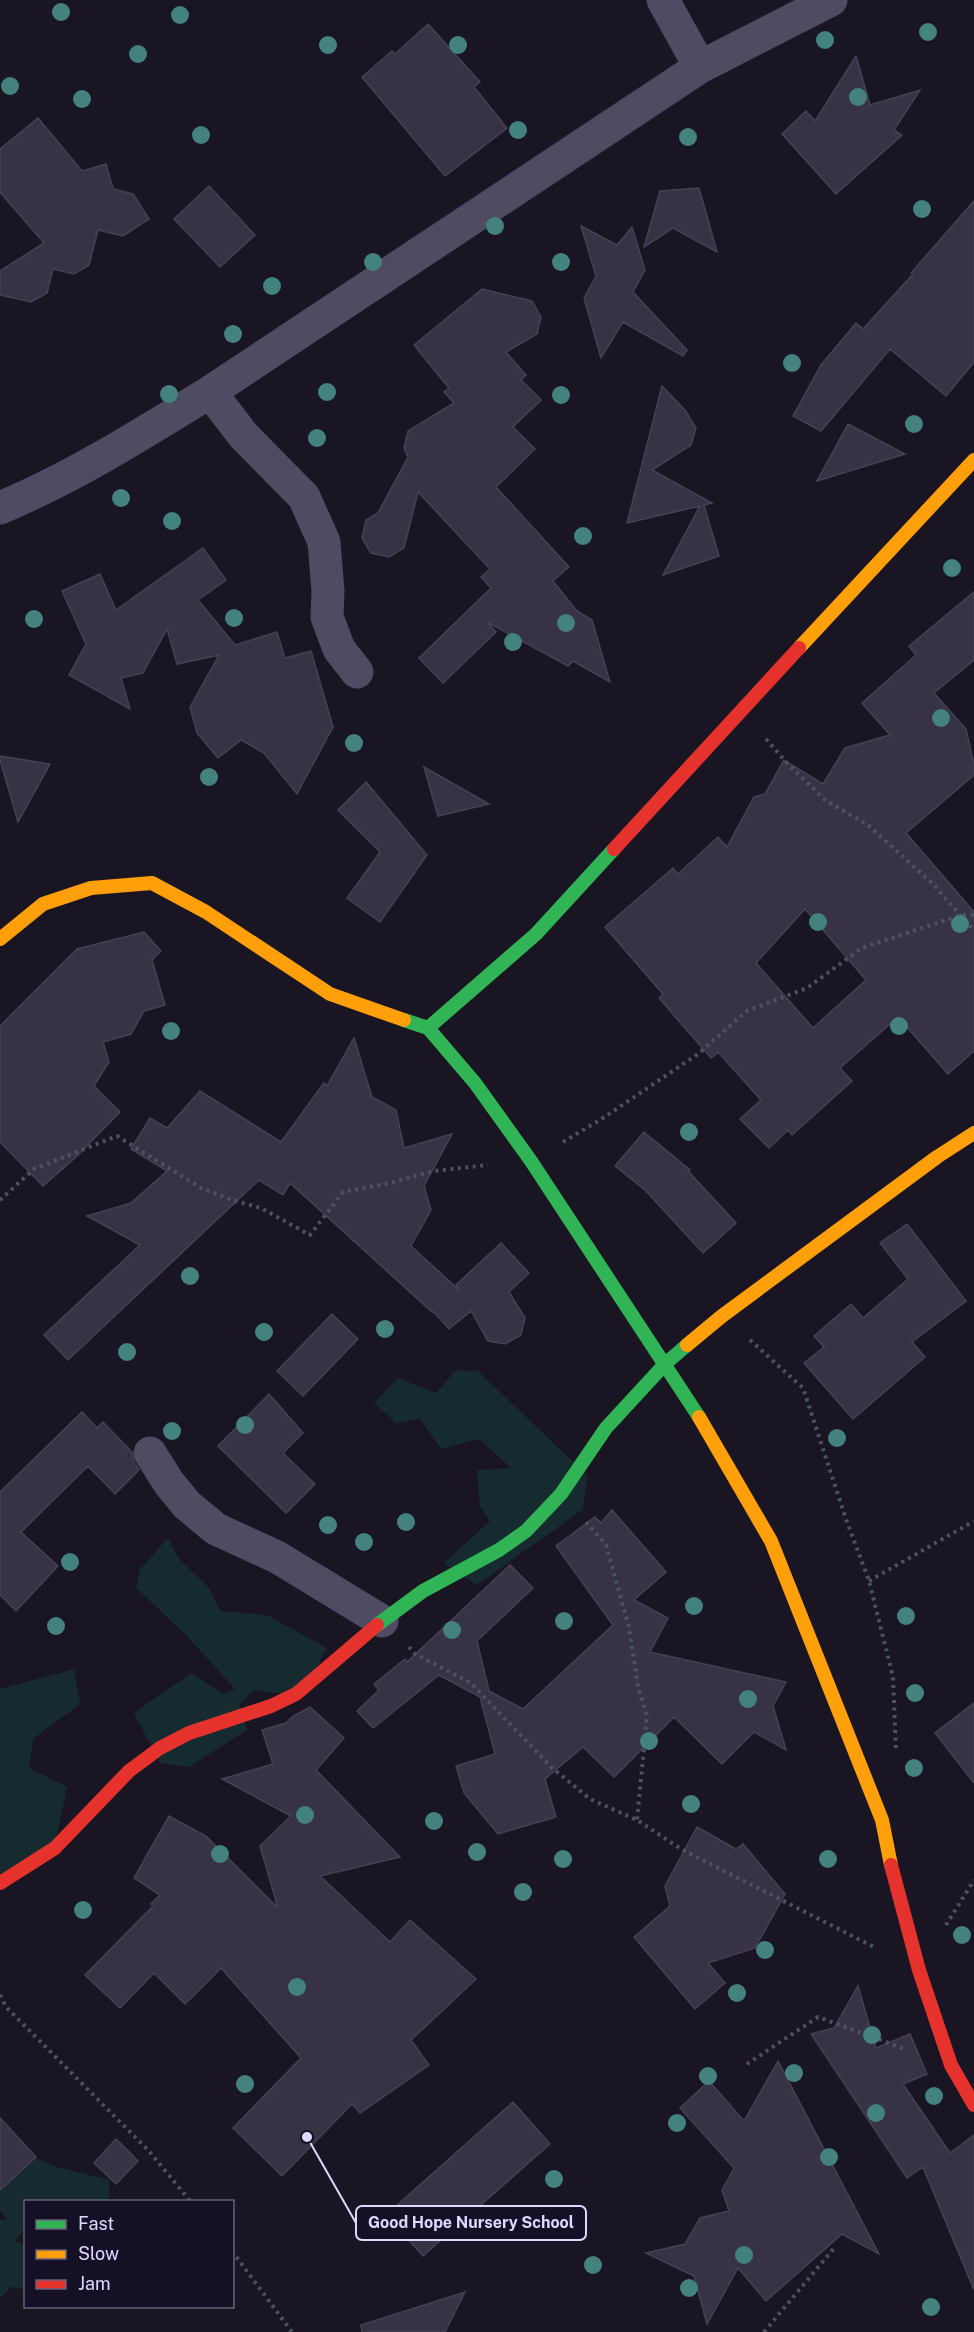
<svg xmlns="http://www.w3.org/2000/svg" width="974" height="2332" viewBox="0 0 974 2332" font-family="'Public Sans',sans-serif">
	<rect width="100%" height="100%" fill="#191522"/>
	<!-- green -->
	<path fill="#152b2f" d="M456,1370L478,1371L588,1476L582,1510L477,1585L444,1563L490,1521L480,1507L477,1470L511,1468L479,1439L441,1449L420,1419L396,1423L374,1403L398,1378L436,1393Z
		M168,1538L179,1559L209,1588L220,1611L267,1615L327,1648L301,1696L254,1690L240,1704L247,1730L189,1767L160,1763L134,1713L191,1673L223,1694L235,1689L186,1635L136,1588L140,1569Z
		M74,1669L80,1704L33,1739L29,1768L67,1787L54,1849L0,1874V1689Z
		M0,2143L57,2167L109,2180V2201L26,2202L25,2228L15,2241L25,2245V2289L11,2287L0,2298V2220L7,2219L0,2210Z"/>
	<!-- building -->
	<path fill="#383344" stroke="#464055" stroke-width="1.5" fill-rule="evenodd" d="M428,24L480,82L474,87L507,128L445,176L362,77L392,51L395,54Z
		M856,56L870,105L920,90L894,130L902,135L836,194L782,134L806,111L815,121Z
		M38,118L82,171L106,164L113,189L133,194L149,219L123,236L98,230L89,265L74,274L53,269L47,293L31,302L0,295V271L44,243L0,192V149Z
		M209,186L255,235L220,267L174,219Z
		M699,188L717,252L673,228L644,247L660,191Z
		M974,201V362L946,396L890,349L821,431L793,416L821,365L856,323L863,329L913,274L911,273Z
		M581,226L617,245L632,227L645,270L633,292L687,350L683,356L623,322L601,358L584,298L596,276Z
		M482,289L532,301L541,317L537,334L506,352L526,375L521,380L541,400L513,427L535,449L496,487L569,567L553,581L577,611L592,620L610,682L573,661L568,666L487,622L496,632L443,683L419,658L491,588L481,577L490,569L418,492L404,548L389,557L371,553L362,538L366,520L378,513L408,457L404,448L408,431L454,403L444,392L449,388L414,345Z
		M662,386L685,410L696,428L691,445L652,470L712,503L704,505L719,556L663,575L700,506L627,523Z
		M848,424L905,454L817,481Z
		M203,548L226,580L198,600L235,645L277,632L285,658L311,651L333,727L297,794L264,753L241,740L218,758L197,733L190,707L219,655L177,664L167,629L143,673L121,678L130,709L69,675L86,644L62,591L100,574L116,610Z
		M974,592V660L934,693L966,729L974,765V775L906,833L974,912V1051L948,1074L898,1017L840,1068L852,1081L792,1135L788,1130L769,1148L740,1119L761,1100L718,1052L711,1058L659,998L663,994L605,927L673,868L678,874L718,837L727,847L754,797L765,794L784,760L823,784L845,748L890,735L862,703L916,655L909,646ZM805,909L866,980L813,1028L756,963Z
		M0,756L50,764L18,822L0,760Z
		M424,767L489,804L438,816Z
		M366,782L427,855L380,922L347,898L380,852L338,810Z
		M144,932L161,951L152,960L165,1005L144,1011L131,1034L103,1042L109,1062L94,1086L120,1112L76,1157L43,1186L0,1142V1026L77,949Z
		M354,1038L372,1097L396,1110L404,1148L452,1134L424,1186L431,1210L411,1246L459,1290L456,1285L501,1243L529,1273L509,1292L525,1318L521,1335L505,1344L488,1341L471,1311L449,1329L433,1311L432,1312L290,1183L283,1195L259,1180L68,1360L44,1335L140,1245L87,1216L131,1203L167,1171L131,1149L150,1118L167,1128L200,1091L281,1142L324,1083L327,1086Z
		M644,1132L690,1170L689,1172L736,1223L703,1253L645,1190L615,1166Z
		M907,1224L966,1301L912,1342L925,1357L853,1419L804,1363L824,1347L814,1336L851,1304L863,1318L908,1279L880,1243Z
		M332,1314L358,1339L303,1396L277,1371Z
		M269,1394L303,1433L283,1453L315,1484L286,1513L218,1446Z
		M82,1412L97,1428L103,1422L132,1452L134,1462L139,1470L115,1494L88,1466L21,1532L58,1566L16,1611L0,1595V1492Z
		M612,1510L666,1572L634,1600L668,1618L650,1652L786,1682L773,1706L786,1750L754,1732L722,1764L674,1717L614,1777L583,1747L545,1779L556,1817L498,1834L464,1793L456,1766L495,1754L480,1697L439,1675L373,1728L357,1711L379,1690L374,1684L405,1659L407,1662L510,1565L533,1588L477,1641L489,1691L523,1709L613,1625L556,1546L595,1517L601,1523Z
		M974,1703V1783L935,1733Z
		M310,1707L344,1738L316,1770L400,1857L320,1876L390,1942L410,1920L476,1979L411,2040L429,2065L360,2113L352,2104L282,2176L233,2128L301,2058L221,1968L185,2004L154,1973L120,2008L85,1975L153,1906L151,1904L160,1895L134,1878L169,1816L206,1836L278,1908L260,1846L291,1816L222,1779L273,1764L262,1730L286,1723L292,1717Z
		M697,1827L736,1849L743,1844L785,1894L755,1948L708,1963L725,1983L695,2009L634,1937L670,1906L665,1886Z
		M858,1986L876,2048L910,2034L927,2074L903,2084L950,2153L974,2135V2290L923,2167L907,2178L811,2034L834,2028Z
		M778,2061L879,2254L842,2234L766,2301L738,2268L707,2324L694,2276L646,2253L685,2244L700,2218L729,2211L722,2190L734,2168L680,2108L709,2081L744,2121Z
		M513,2102L550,2144L423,2256L386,2215Z
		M0,2118L36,2157L0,2190Z
		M116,2139L138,2161L116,2184L94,2163Z
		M465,2292L445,2332H362L361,2325Z"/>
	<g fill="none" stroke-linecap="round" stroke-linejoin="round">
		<!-- path -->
		<path stroke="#495363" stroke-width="4" stroke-dasharray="3 4.5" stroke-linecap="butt" d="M766,739L786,762L825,800L868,825L933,884L974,931
			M563,1142L603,1118L698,1054L747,1011L807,988L862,948L961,915H974
			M0,1200L34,1169L117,1136L201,1188L232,1200L261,1208L310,1235L343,1192L390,1183L434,1171L488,1165
			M750,1340L803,1388L846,1519L869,1581L893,1677L896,1751
			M586,1522L606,1545L629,1627L638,1686L647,1717L637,1820
			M869,1581L974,1521
			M409,1647L415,1654L471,1683L551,1767L590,1799L637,1820L681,1849L874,1947
			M946,1925L974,1880
			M0,1995L6,2007L148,2150L191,2202
			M747,2064L818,2017L905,2049
			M232,2251L292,2332
			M764,2332L835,2247"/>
		<!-- street -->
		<path stroke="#4f4b62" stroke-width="33" d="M663,0L700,67L831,0
			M210,392L243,435L304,497L324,542L328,591L327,617L339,649L357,672
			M0,508C74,477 142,434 210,392L700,67
			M150,1453L169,1483L187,1505L216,1529L277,1557L382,1621"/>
		<!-- fast -->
		<path stroke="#30b455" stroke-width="14" d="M404,1020L428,1028L536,934L614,849
			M428,1028L475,1083L531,1161L699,1417
			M377,1625L423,1591L499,1550L526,1531L561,1494L606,1428L665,1364L687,1345"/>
		<!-- slow -->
		<path stroke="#ff9f0a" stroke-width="14" d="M799,648L974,460
			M0,939L43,904L91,888L152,883L206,912L330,994L404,1020
			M687,1345L722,1316L937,1157L974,1133
			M699,1417L771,1541L882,1820L891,1865"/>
		<!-- jam -->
		<path stroke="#e5322d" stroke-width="14" d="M614,849L799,648
			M891,1865L919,1970L951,2065L974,2105
			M0,1883L55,1848L129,1771L160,1748L189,1733L271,1706L296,1694L377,1625"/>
	</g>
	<!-- trees -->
	<g fill="#43827f">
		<circle cx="61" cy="12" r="9"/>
		<circle cx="180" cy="15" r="9"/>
		<circle cx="928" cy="32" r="9"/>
		<circle cx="825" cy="40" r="9"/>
		<circle cx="328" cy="45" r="9"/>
		<circle cx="458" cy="45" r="9"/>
		<circle cx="138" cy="54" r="9"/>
		<circle cx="10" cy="86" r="9"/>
		<circle cx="858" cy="97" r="9"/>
		<circle cx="82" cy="99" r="9"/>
		<circle cx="518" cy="130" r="9"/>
		<circle cx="201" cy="135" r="9"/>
		<circle cx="688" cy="137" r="9"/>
		<circle cx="922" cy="209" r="9"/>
		<circle cx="495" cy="226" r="9"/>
		<circle cx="373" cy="262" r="9"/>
		<circle cx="561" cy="262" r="9"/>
		<circle cx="272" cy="286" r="9"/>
		<circle cx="233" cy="334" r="9"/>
		<circle cx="792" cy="363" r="9"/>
		<circle cx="327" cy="392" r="9"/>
		<circle cx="169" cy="394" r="9"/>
		<circle cx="561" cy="395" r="9"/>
		<circle cx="914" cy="424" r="9"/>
		<circle cx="317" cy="438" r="9"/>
		<circle cx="121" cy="498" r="9"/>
		<circle cx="172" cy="521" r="9"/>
		<circle cx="583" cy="536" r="9"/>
		<circle cx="952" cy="568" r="9"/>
		<circle cx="234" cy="618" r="9"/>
		<circle cx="34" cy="619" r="9"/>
		<circle cx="566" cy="623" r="9"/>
		<circle cx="513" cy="642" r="9"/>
		<circle cx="941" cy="718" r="9"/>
		<circle cx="354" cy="743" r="9"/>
		<circle cx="209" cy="777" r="9"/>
		<circle cx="818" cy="922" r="9"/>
		<circle cx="960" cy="924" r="9"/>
		<circle cx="899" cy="1026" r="9"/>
		<circle cx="171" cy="1031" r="9"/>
		<circle cx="689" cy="1132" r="9"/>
		<circle cx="190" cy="1276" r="9"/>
		<circle cx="385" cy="1329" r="9"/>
		<circle cx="264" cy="1332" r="9"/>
		<circle cx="127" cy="1352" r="9"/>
		<circle cx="245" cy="1425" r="9"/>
		<circle cx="172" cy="1431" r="9"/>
		<circle cx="837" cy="1438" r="9"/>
		<circle cx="406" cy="1522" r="9"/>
		<circle cx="328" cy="1525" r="9"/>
		<circle cx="364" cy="1542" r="9"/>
		<circle cx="70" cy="1562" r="9"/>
		<circle cx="694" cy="1606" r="9"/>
		<circle cx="906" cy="1616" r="9"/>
		<circle cx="564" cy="1621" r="9"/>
		<circle cx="56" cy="1626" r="9"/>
		<circle cx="452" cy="1630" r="9"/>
		<circle cx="915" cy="1693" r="9"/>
		<circle cx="748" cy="1699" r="9"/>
		<circle cx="649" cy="1741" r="9"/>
		<circle cx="914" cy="1768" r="9"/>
		<circle cx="691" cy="1804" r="9"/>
		<circle cx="305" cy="1815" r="9"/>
		<circle cx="434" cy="1821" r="9"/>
		<circle cx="477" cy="1852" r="9"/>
		<circle cx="220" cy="1854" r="9"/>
		<circle cx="563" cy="1859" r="9"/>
		<circle cx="828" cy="1859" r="9"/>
		<circle cx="523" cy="1892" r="9"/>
		<circle cx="83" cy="1910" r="9"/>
		<circle cx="962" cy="1935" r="9"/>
		<circle cx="765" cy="1950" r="9"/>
		<circle cx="297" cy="1987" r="9"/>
		<circle cx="737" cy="1993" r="9"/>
		<circle cx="872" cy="2035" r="9"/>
		<circle cx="794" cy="2073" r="9"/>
		<circle cx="708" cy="2076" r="9"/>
		<circle cx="245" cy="2084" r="9"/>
		<circle cx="934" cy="2096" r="9"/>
		<circle cx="876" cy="2113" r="9"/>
		<circle cx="677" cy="2123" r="9"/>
		<circle cx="829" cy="2157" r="9"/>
		<circle cx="554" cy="2179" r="9"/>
		<circle cx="744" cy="2255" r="9"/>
		<circle cx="593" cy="2265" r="9"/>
		<circle cx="689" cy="2288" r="9"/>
		<circle cx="931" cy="2307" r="9"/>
	</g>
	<!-- callouts -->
	<path fill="none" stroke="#e0d7fe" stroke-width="2" d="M307 2137L356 2223"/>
	<circle fill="#e0d7fe" stroke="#161027" stroke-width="2" cx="307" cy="2137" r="6"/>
	<rect fill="#161027" stroke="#e0d7fe" stroke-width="2" x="356" y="2206" width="230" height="34" rx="6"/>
	<g font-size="16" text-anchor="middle" font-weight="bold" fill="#e0d7fe">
		<text x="471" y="2228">Good Hope Nursery School</text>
	</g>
	<!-- legend -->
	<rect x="24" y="2200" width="210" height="108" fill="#161027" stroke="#67607d" stroke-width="1.5"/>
	<rect x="36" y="2220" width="30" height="9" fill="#30b455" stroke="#67607d" stroke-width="1.5"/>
	<text x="78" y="2230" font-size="18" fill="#e0d7fe">Fast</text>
	<rect x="36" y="2250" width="30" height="9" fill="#ff9f0a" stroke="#67607d" stroke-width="1.5"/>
	<text x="78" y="2260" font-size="18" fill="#e0d7fe">Slow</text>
	<rect x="36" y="2280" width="30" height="9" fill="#e5322d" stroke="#67607d" stroke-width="1.5"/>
	<text x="78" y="2290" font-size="18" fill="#e0d7fe">Jam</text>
</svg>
